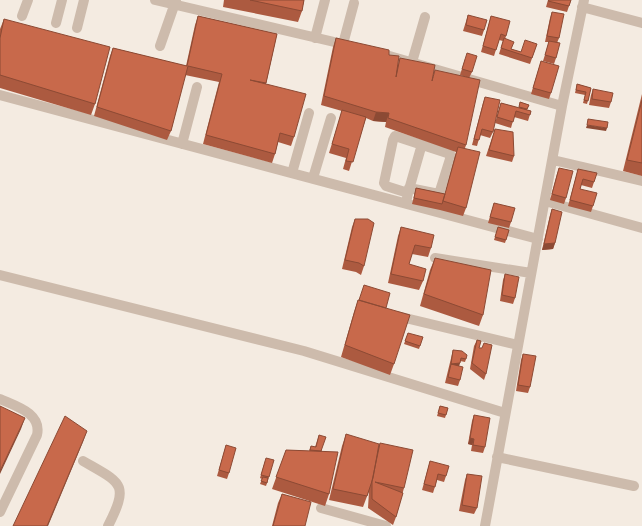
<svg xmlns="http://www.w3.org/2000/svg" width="642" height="526" viewBox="0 0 642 526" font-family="Overpass,sans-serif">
	<rect width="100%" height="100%" fill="#f4ebe1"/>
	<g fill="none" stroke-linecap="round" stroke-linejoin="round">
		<!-- minor -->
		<path stroke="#cdbbac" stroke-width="10" d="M155,0L347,45
			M582,7L642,23
			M22,16L28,0
			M56,23L62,0
			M77,28L84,0
			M315,38L325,0
			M343,44L354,3
			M160,46L176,0
			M386,55L562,106
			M412,62L425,17
			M0,95L538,239
			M182,144L197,87
			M553,160L642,181
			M292,173L309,113
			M313,178L331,118
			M408,193L422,144
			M545,201L642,228
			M406,203L408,193L386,186L384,183L393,140L395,136L450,154V159L439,194L409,188
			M435,258L531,273
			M0,275L304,351L505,413
			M397,316L518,345
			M0,399C15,406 42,413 37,435L0,512
			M497,457L634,486
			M83,461C121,483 130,483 108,526
			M321,508L386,526
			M485,526L562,106L584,0"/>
	</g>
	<!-- wall -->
	<path fill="#ac5a40" d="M224,0H304L302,11L298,22L223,7Z
		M548,0H571L567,12L546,7Z
		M552,12L559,38L557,43L556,58L554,64L543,61L549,42H545L550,18Z
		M468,15L484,30L482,36L463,31Z
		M198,16L277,34L266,84L294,137L291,146L278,142L275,154L272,163L203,144L219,82L185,75L171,131L167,140L94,116L110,56L113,48L186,66L195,25Z
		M491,16L506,36L505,39L511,49L521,52L537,44L530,64L499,54L503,41L499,40L494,56L481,52Z
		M4,19L95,104L91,115L0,88V29Z
		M336,38L389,55L398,65L400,58L432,76L466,145L465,148L466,208L463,216L440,210L412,204L416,188L445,194L456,152L385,127L386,122L373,121L366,118L349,171L343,169L346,158L329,153L342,111L321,105L333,47Z
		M465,59L472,72L469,78L460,75Z
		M541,61L551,93L549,99L531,94Z
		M577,84L591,88L587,104L583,103L585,95L575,93Z
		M593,89L611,102L609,108L589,105L591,95Z
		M642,94V176L623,171Z
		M485,97L493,132L490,138L480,135L477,146L472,145L483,103Z
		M520,102L529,105L527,110L531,111L528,121L514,117L511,128L495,123L501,103L519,108Z
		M495,129L514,156L512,162L486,156Z
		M559,168L566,198L564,204L550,200L557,174Z
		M578,169L594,182L592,188L581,185L580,189L593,206L591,212L568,206Z
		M494,203L511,222L509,228L488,223Z
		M552,209L555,243L553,249L542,250L550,215Z
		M355,219L364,266L361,275L356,272L342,269L352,227Z
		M401,227L431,248L428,257L412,254L409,264L423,281L419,290L388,283L398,236Z
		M498,227L509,230L505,243L494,240Z
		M435,258L483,315L479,326L420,306L430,270Z
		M505,274L515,298L513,304L500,301L503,280Z
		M358,300L386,308L394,364L390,375L341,357L354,312Z
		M408,333L420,346L419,349L404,344Z
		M477,340L479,348L486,374L484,380L470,369L474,346Z
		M453,350L466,359L465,362L460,361L459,366L460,380L458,386L445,383Z
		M523,354L530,387L528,393L516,391L521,360Z
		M440,406L448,408L445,418L437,416Z
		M474,415L485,447L483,453L471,451L472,445L468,444L472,421Z
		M346,434L378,449L380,443L404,488L396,517L393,525L368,508L369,491L363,507L329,500L342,446Z
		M319,435L329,494L325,506L272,489L286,450L309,451L311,446L315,447Z
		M226,445L229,473L227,479L217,476Z
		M265,461L269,477L266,486L260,484L262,479L260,478Z
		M430,461L446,476L444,482L437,480L433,493L422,490Z
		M467,474L477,508L474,514L459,511L465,480Z
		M282,494L305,526H272L278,503Z"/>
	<!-- shaded-wall -->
	<path fill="#8c4a34" d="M376,112L389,113L386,122L373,121Z
		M587,125L607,128L606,131L586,128Z
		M555,243L553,249L542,250L544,244Z
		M460,363L459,366L451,364Z
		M25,418L21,429L0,474V471Z
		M87,431L83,442L48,526H47Z
		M470,438L474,439L472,445L468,444Z"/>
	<!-- building -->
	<path fill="#c8694b" stroke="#8c4a34" d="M250,0H304L302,11Z
		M549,0H571L569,6L548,1Z
		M552,12L564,14L559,38L547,36Z
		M468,15L487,20L484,30L466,25Z
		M198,16L277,34L266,83L250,80L306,94L294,137L280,133L275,154L206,135L222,74L188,66L171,131L97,107L113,48L187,66Z
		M491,16L510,21L506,36L501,34L496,50L483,46Z
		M4,19L110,47L95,104L0,75V38Z
		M336,38L389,50V55L399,56L396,77L400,58L435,65L432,81L435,70L480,80L466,145L388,118L389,113L376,112L324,96Z
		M504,38L514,42L511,49L521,52L525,40L537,44L532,58L501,48Z
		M549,41L560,43L556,58L545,55Z
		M467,53L477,56L472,72L462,69Z
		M541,61L559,66L551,93L533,88Z
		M577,84L591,88L588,101L584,100L586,92L576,90Z
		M593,89L613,93L611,102L592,99Z
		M485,97L500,100L493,132L482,129L479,140L474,139Z
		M642,100V163L627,160Z
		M520,102L529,105L527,109L519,107Z
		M501,103L531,111L530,115L516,111L513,122L497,117Z
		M342,110L366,117L353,162L346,161L349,149L332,144Z
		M588,119L608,122L607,128L587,125Z
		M495,129L513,132L514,156L489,150Z
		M458,147L480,152L466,208L443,201Z
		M559,168L573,171L566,198L552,194Z
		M578,169L597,173L594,182L583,179L580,189L597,193L593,206L570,200Z
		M416,188L445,194L442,204L414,198Z
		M494,203L515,208L511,222L490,217Z
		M552,209L562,212L555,243L544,244Z
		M355,219H368L374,223L364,266L359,263L345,260Z
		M401,227L434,235L431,248L415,245L409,264L426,269L423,281L391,274Z
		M498,227L509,230L506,240L495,237Z
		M435,258L491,270L483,315L424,294Z
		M505,274L519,277L515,298L502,295Z
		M364,285L390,293L386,308L359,300Z
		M358,300L410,315L394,364L345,345Z
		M408,333L423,337L420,346L405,341Z
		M477,340L481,341L479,348H482L484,343L492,345L486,374L472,363Z
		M453,350L462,351L467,355L466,359L461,358L460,363L451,364Z
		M523,354L536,356L530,387L518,385Z
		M451,364L463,367L460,380L448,377Z
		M0,406L25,418L0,471Z
		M440,406L448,408L446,415L438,413Z
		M474,415L490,418L485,447L473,445L474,439L470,438Z
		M65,416L87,431L47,526H13Z
		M346,434L379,444L373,478L367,496L333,489Z
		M319,435L326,437L321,451L310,450L311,446L316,447Z
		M380,443L413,450L404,488L375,482L403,493L396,517L372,499V481Z
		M226,445L236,448L229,473L219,470Z
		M286,450L338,452L329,494L276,477Z
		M266,458L274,460L269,477L261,475Z
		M430,461L449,466L446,476L438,474L435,487L424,484Z
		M467,474L482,476L477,508L462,505Z
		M263,477L268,478L267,483L261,481Z
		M282,494L311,502L305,526H273Z"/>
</svg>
